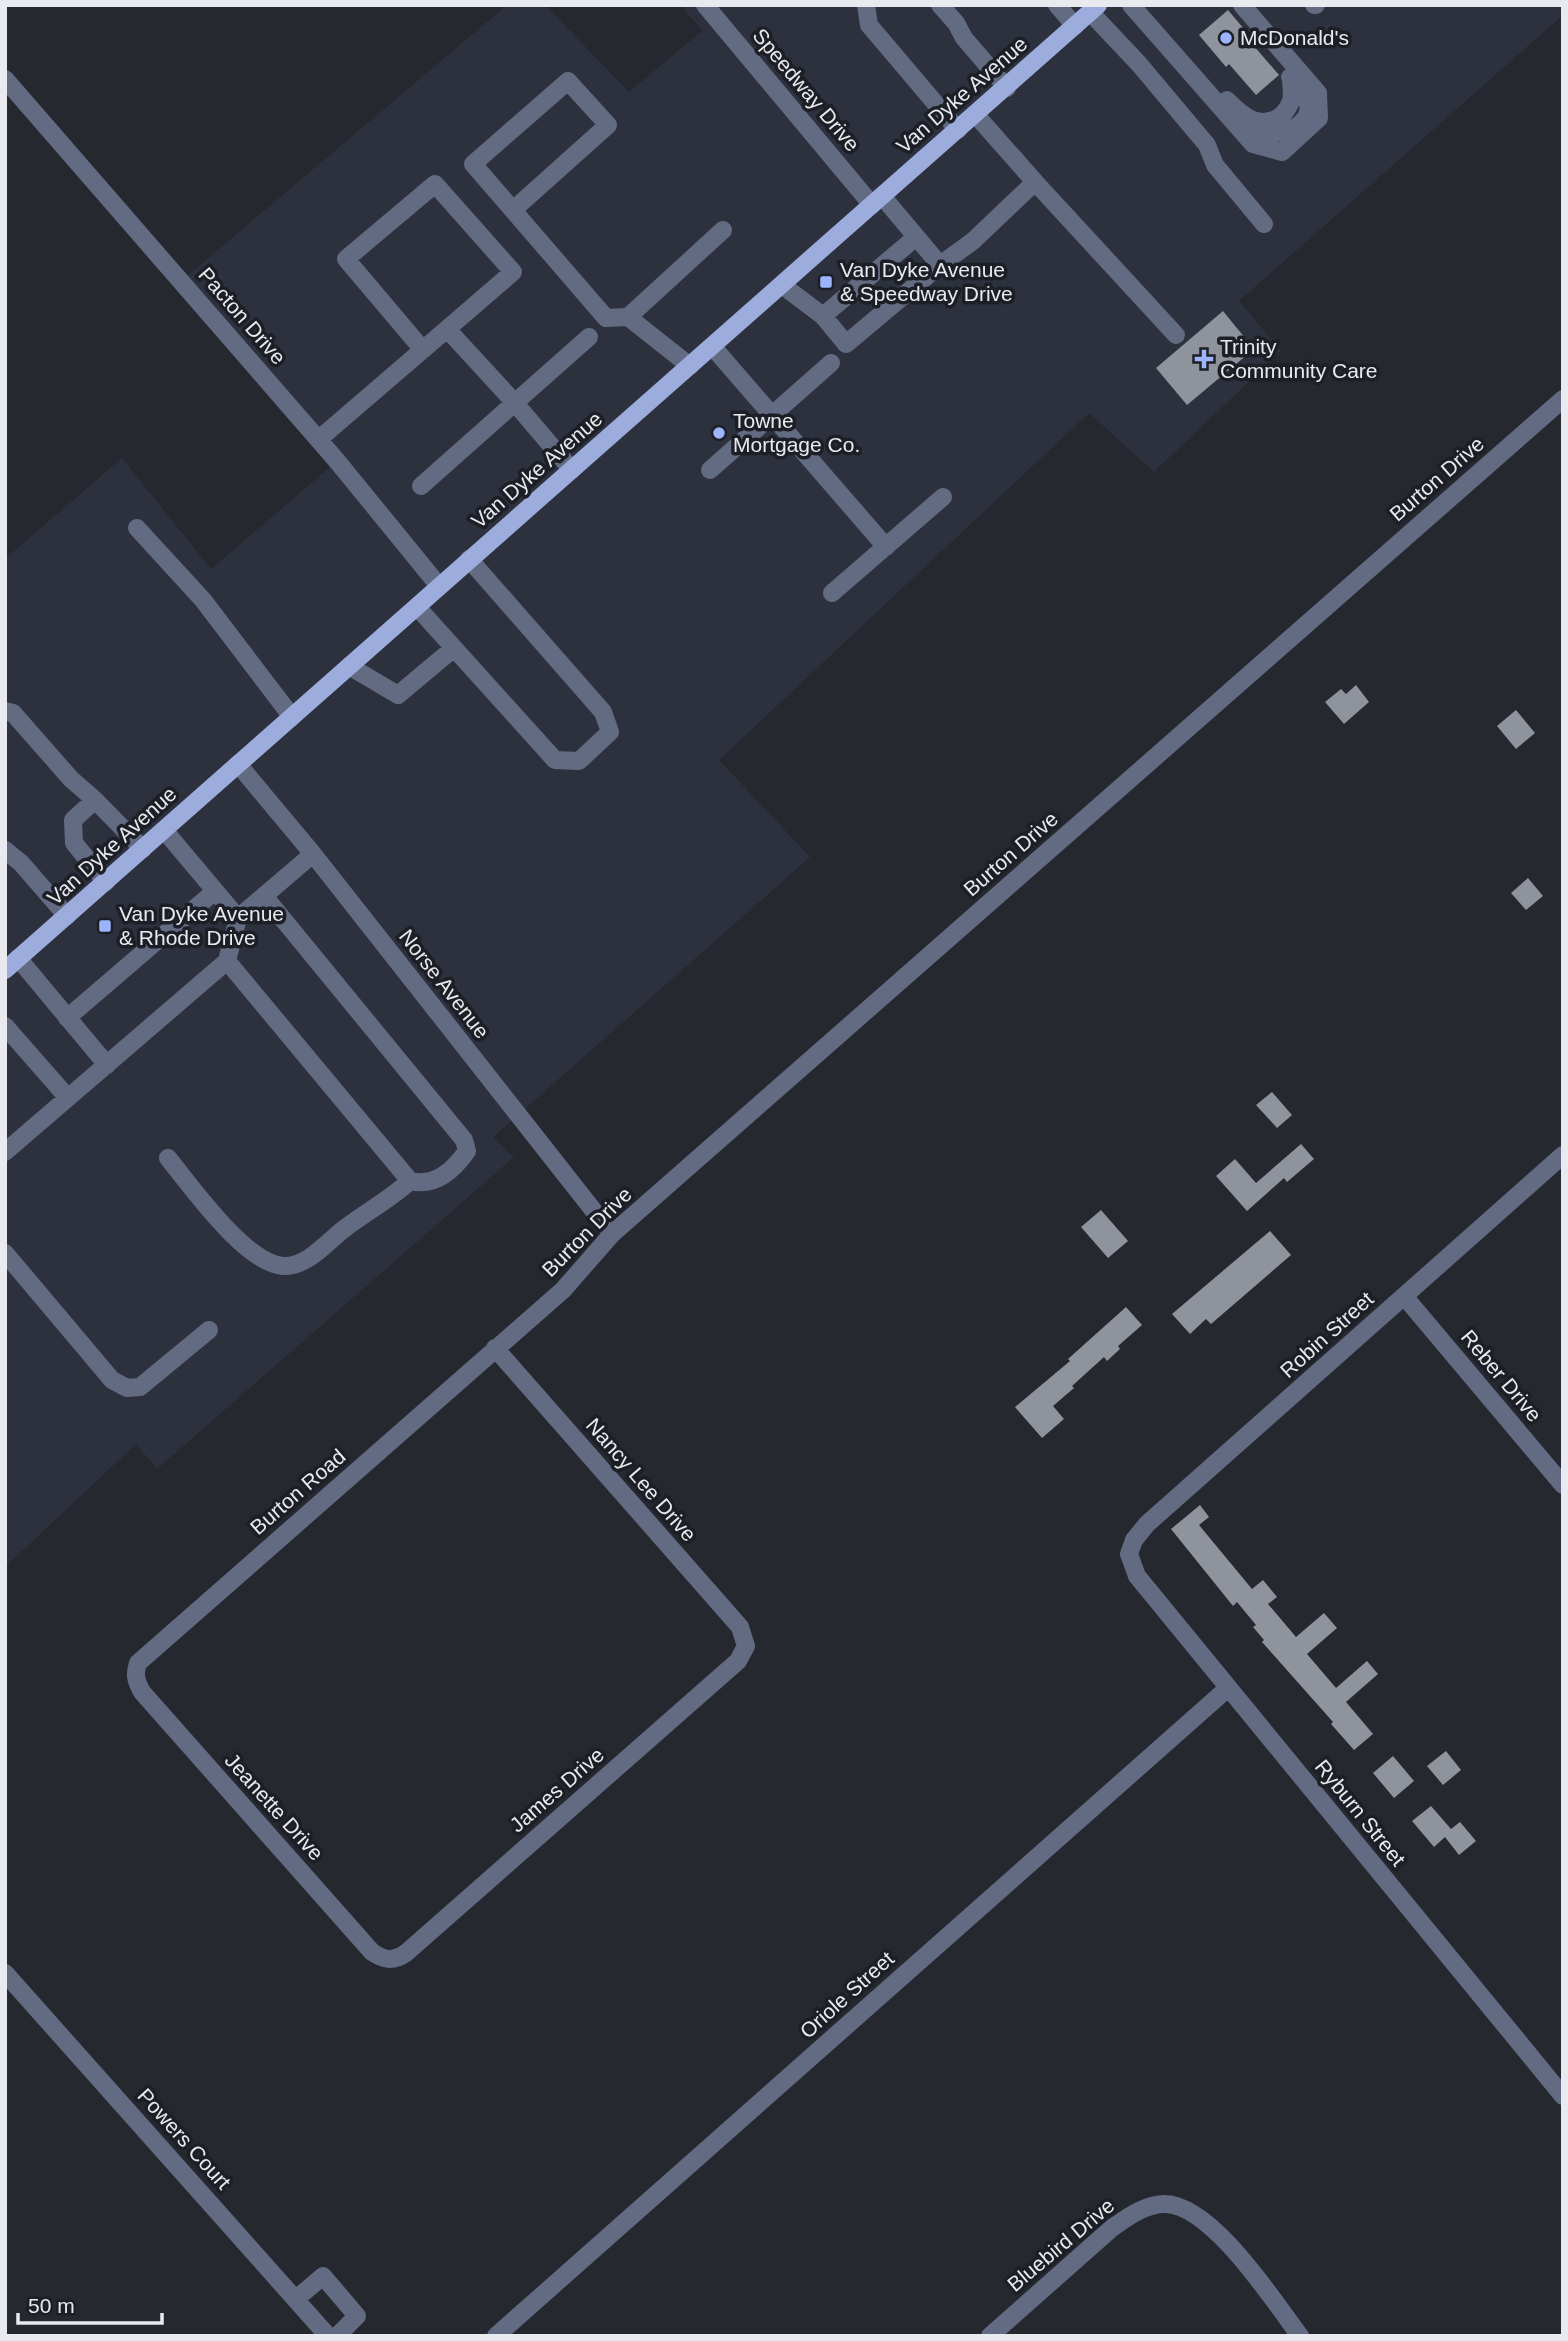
<svg xmlns="http://www.w3.org/2000/svg" width="1568" height="2341" viewBox="0 0 1568 2341" font-family="Arial,sans-serif">
	<rect width="100%" height="100%" fill="#262830"/>
	<!-- built -->
	<path fill="#2d313e" d="M507,5H545L629,92L702,31L681,5H1563V15L1239,301L1281,351L1154,472L1089,413L719,760L810,857L493,1137L514,1157L157,1469L136,1444L5,1567V559L122,458L211,569L337,461L181,281Z"/>
	<!-- building -->
	<path fill="#8f939c" d="M1228,10L1244,29L1241,31L1279,75L1256,95L1229,64L1226,67L1199,35Z
		M1223,311L1254,349L1187,405L1156,368Z
		M1356,685L1369,702L1344,724L1325,702L1341,689L1346,694Z
		M1516,710L1535,733L1516,749L1497,726Z
		M1528,878L1543,896L1526,910L1511,893Z
		M1272,1092L1292,1115L1277,1128L1256,1105Z
		M1301,1144L1314,1159L1287,1182L1284,1178L1247,1211L1216,1176L1235,1159L1256,1183Z
		M1101,1210L1128,1241L1108,1258L1081,1227Z
		M1270,1231L1291,1255L1211,1324L1206,1319L1190,1334L1172,1314Z
		M1126,1307L1142,1325L1118,1346L1120,1349L1107,1361L1104,1357L1072,1386L1074,1388L1053,1406L1064,1419L1042,1438L1015,1407L1070,1361L1068,1359Z
		M1200,1505L1209,1517L1199,1525L1252,1589L1263,1580L1277,1597L1268,1604L1296,1637L1324,1613L1337,1628L1307,1654L1336,1688L1367,1661L1378,1674L1346,1702L1373,1734L1354,1750L1331,1724L1333,1722L1262,1642L1264,1640L1253,1627L1256,1625L1237,1602L1233,1606L1171,1529Z
		M1446,1751L1461,1770L1443,1785L1427,1766Z
		M1393,1756L1414,1781L1394,1798L1373,1773Z
		M1431,1806L1451,1829L1460,1822L1476,1841L1459,1855L1445,1837L1434,1847L1412,1821Z"/>
	<g fill="none" stroke-linecap="round" stroke-linejoin="round">
		<!-- minor -->
		<path stroke="#636b82" stroke-width="18" d="M705,5L872,205
			M866,5L869,25L958,130
			M940,5L956,23L964,38L1007,88
			M1057,5L1075,26
			M1131,5L1253,144L1282,152L1319,118L1318,93L1242,5
			M1314,5H1316
			M1090,12L1139,64L1207,145L1215,165L1264,224
			M5,79L337,461L439,586
			M1227,100C1232,105 1238,111 1244,115C1262,128 1283,122 1291,101C1293,95 1291,85 1291,78
			M1239,128C1248,130 1258,133 1267,133C1285,134 1316,124 1307,100C1304,92 1296,83 1290,77
			M1035,182L1176,335
			M882,196L940,265L973,241L1035,182L975,114
			M513,210L608,125L568,81L473,164L606,318L628,317L690,366
			M782,285L823,316L916,237
			M823,316L846,344L940,265
			M628,317L723,230
			M712,346L886,547
			M423,350L346,259L435,184L513,272L447,329
			M319,439L447,329L514,402L572,470
			M710,470L831,363
			M421,486L589,337
			M137,528L203,600L292,717
			M832,593L943,497
			M417,607L555,760L579,761L610,732L603,712L469,559
			M349,666L398,695L454,648
			M5,711L13,713L71,779L95,800
			M238,764L313,854L612,1234
			M164,830L238,918L313,854
			M5,850L21,863L67,916
			M106,882L74,843L73,820L95,800L143,849
			M264,896L464,1140L467,1151C453,1171 435,1187 410,1181
			M18,958L107,1065
			M67,1018L215,891
			M5,1026L68,1098
			M5,1152L227,961L238,918
			M1563,1155L1147,1524L1134,1540L1129,1554L1137,1576L1563,2096
			M168,1158C191,1186 247,1266 285,1266C308,1266 327,1242 344,1229C366,1212 389,1200 410,1181L227,961
			M5,1253L112,1380L127,1388L140,1387L209,1330
			M1404,1296L1563,1485
			M495,1348L740,1627L746,1646L738,1661L406,1953C393,1962 384,1960 372,1952L142,1692C136,1681 134,1675 138,1663L563,1290L612,1234L1563,399
			M5,1973L328,2336
			M296,2299L323,2276L357,2316L337,2336
			M496,2336L1228,1688
			M990,2336L1112,2228C1128,2217 1145,2204 1165,2204C1212,2205 1273,2300 1300,2336"/>
		<!-- major -->
		<path stroke="#9cacdc" stroke-width="18" d="M5,970L1098,5"/>
	</g>
	<!-- markers -->
	<g fill="#9db4fd" stroke="#1c1f26" stroke-width="2.5">
		<circle cx="1226" cy="38" r="7"/>
		<rect x="819" y="275" width="14" height="14" rx="3.5"/>
		<path d="M1200.5 348.5h7v7h7v7h-7v7h-7v-7h-7v-7h7z"/>
		<circle cx="719" cy="433" r="7"/>
		<rect x="98" y="919" width="14" height="14" rx="3.5"/>
	</g>
	<g text-anchor="middle" stroke-width="7" stroke-linejoin="round" paint-order="stroke">
		<!-- poi labels -->
		<g font-size="21" fill="#e9eaef" stroke="#1c1f26" text-anchor="start">
			<text x="1240" y="45">McDonald's</text>
			<text x="840" y="277">Van Dyke Avenue<tspan x="840" dy="24">&amp; Speedway Drive</tspan></text>
			<text x="1220" y="354">Trinity<tspan x="1220" dy="24">Community Care</tspan></text>
			<text x="733" y="428">Towne<tspan x="733" dy="24">Mortgage Co.</tspan></text>
			<text x="119" y="921">Van Dyke Avenue<tspan x="119" dy="24">&amp; Rhode Drive</tspan></text>
		</g>
		<!-- street labels -->
		<g font-size="21" fill="#e9eaef" stroke="#1c1f26">
			<text transform="translate(806 90) rotate(50)" y="7">Speedway Drive</text>
			<text transform="translate(962 95) rotate(-41)" y="7">Van Dyke Avenue</text>
			<text transform="translate(242 316) rotate(49)" y="7">Pacton Drive</text>
			<text transform="translate(537 470) rotate(-41)" y="7">Van Dyke Avenue</text>
			<text transform="translate(1437 479) rotate(-41)" y="7">Burton Drive</text>
			<text transform="translate(112 846) rotate(-42)" y="7">Van Dyke Avenue</text>
			<text transform="translate(1011 854) rotate(-41)" y="7">Burton Drive</text>
			<text transform="translate(444 984) rotate(52)" y="7">Norse Avenue</text>
			<text transform="translate(587 1232) rotate(-45)" y="7">Burton Drive</text>
			<text transform="translate(1327 1335) rotate(-42)" y="7">Robin Street</text>
			<text transform="translate(1501 1376) rotate(50)" y="7">Reber Drive</text>
			<text transform="translate(641 1480) rotate(49)" y="7">Nancy Lee Drive</text>
			<text transform="translate(298 1492) rotate(-41)" y="7">Burton Road</text>
			<text transform="translate(557 1790) rotate(-41)" y="7">James Drive</text>
			<text transform="translate(274 1807) rotate(48)" y="7">Jeanette Drive</text>
			<text transform="translate(1360 1813) rotate(51)" y="7">Ryburn Street</text>
			<text transform="translate(847 1995) rotate(-42)" y="7">Oriole Street</text>
			<text transform="translate(184 2139) rotate(48)" y="7">Powers Court</text>
			<text transform="translate(1061 2245) rotate(-40)" y="7">Bluebird Drive</text>
		</g>
	</g>
	<!-- border -->
	<rect width="1568" height="2341" fill="none" stroke="#e9eaef" stroke-width="14"/>
	<!-- scale -->
	<path d="M18 2313v10h144v-10" fill="none" stroke="#e9eaef" stroke-width="3.5"/>
	<text x="28" y="2313" font-size="21" fill="#e9eaef" stroke="#1c1f26" stroke-width="5" paint-order="stroke">50 m</text>
</svg>
